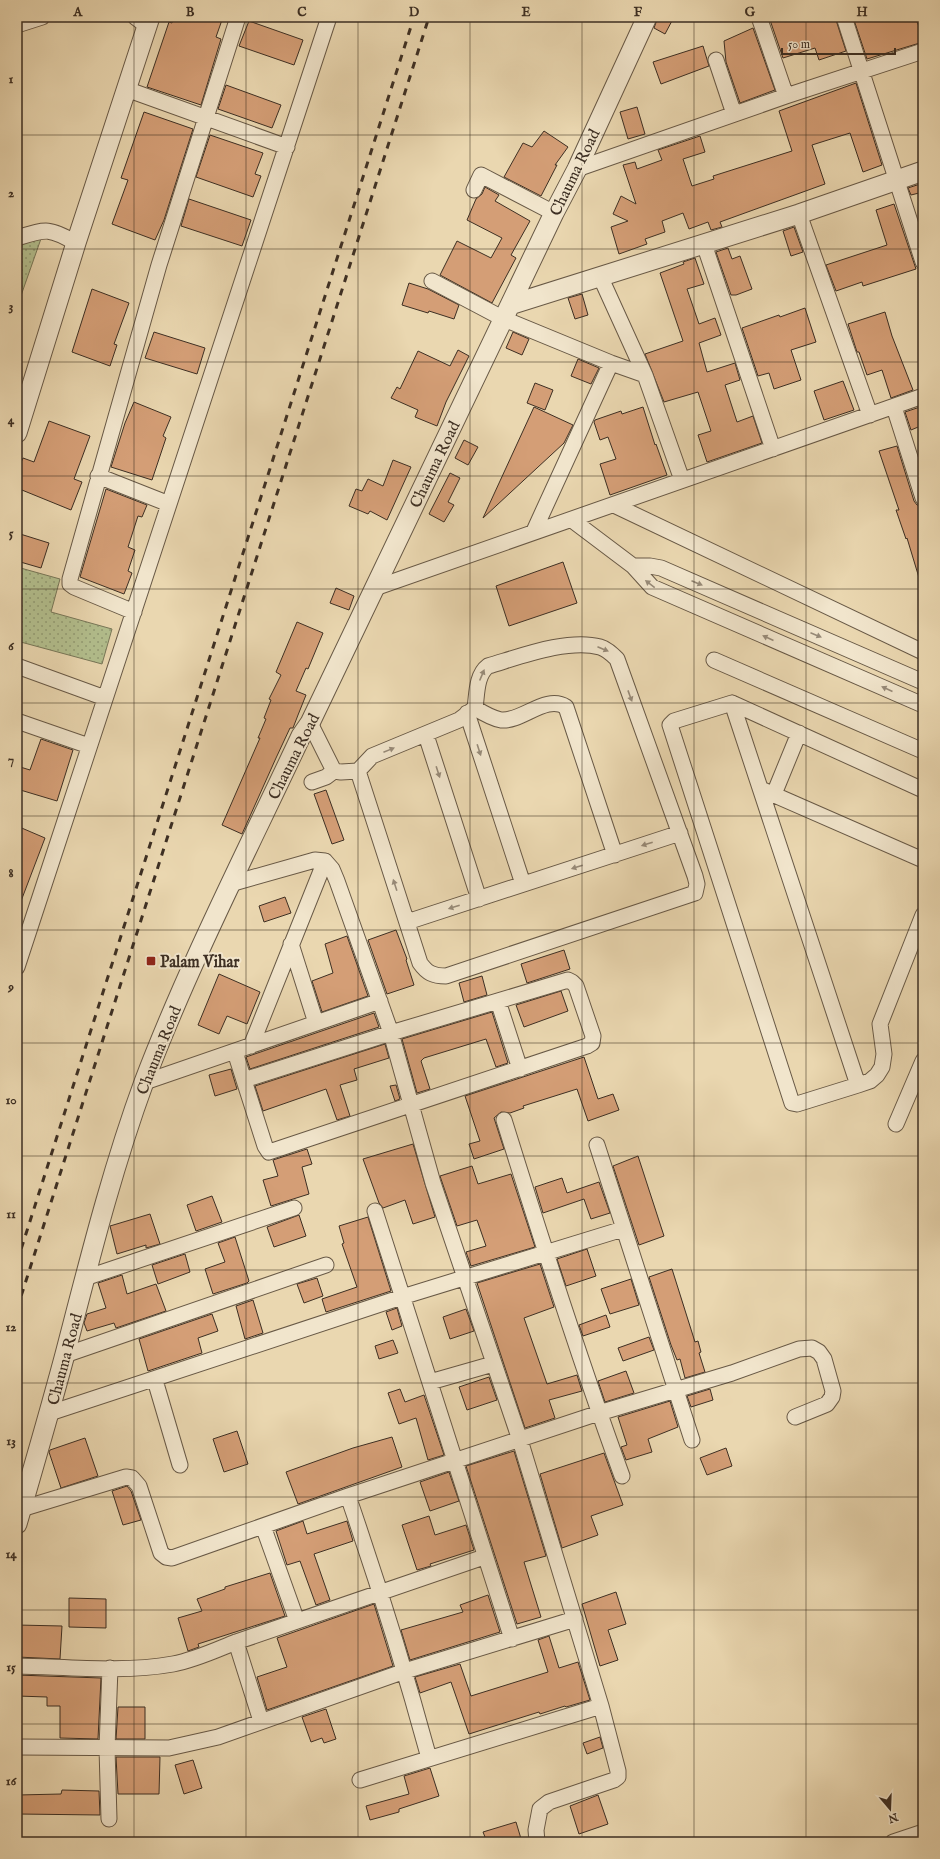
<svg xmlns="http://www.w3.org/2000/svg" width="940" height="1859" viewBox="0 0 940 1859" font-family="'IM FELL English',serif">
	<defs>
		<pattern id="park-dots" width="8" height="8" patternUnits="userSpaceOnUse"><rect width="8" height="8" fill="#b3bf8e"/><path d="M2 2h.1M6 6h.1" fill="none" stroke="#939c74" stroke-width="1.8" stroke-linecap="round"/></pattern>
	</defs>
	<rect width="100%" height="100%" fill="#ead7b0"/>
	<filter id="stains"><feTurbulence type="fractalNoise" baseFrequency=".005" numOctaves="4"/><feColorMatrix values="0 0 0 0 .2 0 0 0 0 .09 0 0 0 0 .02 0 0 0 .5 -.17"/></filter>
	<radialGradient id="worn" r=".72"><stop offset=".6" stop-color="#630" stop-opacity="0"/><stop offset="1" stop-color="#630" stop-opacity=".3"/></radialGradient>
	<!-- park -->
	<path fill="url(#park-dots)" stroke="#787758" d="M43,233L17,307V241Z
		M17,567L60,579L51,612L112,629L102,664L17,641Z"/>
	<!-- building -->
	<path fill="#d49e76" stroke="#3d2f23" d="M173,17H223L216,37L221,39L201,105L147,87L169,22L172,23Z
		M658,17H674L665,34L654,28Z
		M769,17H835L846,51L819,60L815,48L783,58Z
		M853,17H915L923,36V42L867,59Z
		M249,21L303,40L294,65L239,46Z
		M753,28L775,90L740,103L726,62L724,41Z
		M703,46L709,66L661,84L653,62Z
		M856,83L882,165L863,172L850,133L812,145L825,184L720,222L722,227L711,230L708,222L689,229L683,213L662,221L665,232L645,239L647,244L619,254L611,227L628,221L613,214L621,196L636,204L623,165L635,162L637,169L662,160L658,150L700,136L705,152L683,159L692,186L714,179L713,176L792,151L779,111Z
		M226,85L281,105L272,128L218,109Z
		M637,107L645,134L628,139L620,112Z
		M144,112L193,129L164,220L155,240L112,224L128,180L121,178Z
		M544,131L568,147L555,165H557L541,196L504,177L523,143L532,147Z
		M210,135L263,153L255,174L261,176L253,197L196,177Z
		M923,183V192L911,195L908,188Z
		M485,187L499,195L495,201L530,221L511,255L516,258L492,303L440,275L457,241L491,258L502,238L467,220L476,199L482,194Z
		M189,199L251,220L242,246L181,226Z
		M894,204L916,269L863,286L862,282L836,291L826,265L887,245L876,210Z
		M794,227L803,252L791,256L783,231Z
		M728,248L732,259L740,256L752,289L736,295H731L716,252Z
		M695,258L704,284L687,289L699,324L715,318L721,335L699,343L707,372L735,363L740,380L725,385L737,422L753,416L762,443L707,462L698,435L711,431L698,392L664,402L645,354L683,341L660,273L684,264L683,262Z
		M409,283L428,289L459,305L454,319L429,311L428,313L402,305Z
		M92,289L129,303L114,344L117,345L110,366L72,352Z
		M582,294L588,315L575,319L568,298Z
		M805,308L816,342L791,350L801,380L774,389L769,373L758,376L742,328L779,315L780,317Z
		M885,312L892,336L913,390L891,398L882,370L867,375L859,352H857L848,324Z
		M154,332L205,348L197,374L145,358Z
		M513,332L529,339L522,355L506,348Z
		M458,350L469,356L446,402L437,426L415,417L418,410L391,398L397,387L400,389L418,351L450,366Z
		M578,359L599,368L591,384L571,376Z
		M843,381L854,410L824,420L814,391Z
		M535,383L553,390L545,410L527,403Z
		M134,402L171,417L163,436L166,438L152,480L111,467L125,423Z
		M923,406V425L911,430L905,412Z
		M534,407L573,425L564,443L483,518Z
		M643,407L655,445L656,444L667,475L610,495L600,464L616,459L608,437L600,440L594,422L595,420L621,411L622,414Z
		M49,421L90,436L74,479L82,482L71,510L17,488V472L23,458L34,462Z
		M464,440L478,447L468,465L455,458Z
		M897,446L914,501L917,505L923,507V580L920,581L907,538L906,539L896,510H899L879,451Z
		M393,460L411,467L387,520L370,511L368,514L349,506L356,489L362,491L368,479L383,486Z
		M450,473L460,478L448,502L454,505L444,522L429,514Z
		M106,489L147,505L142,517L138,516L128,547L135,550L128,571L132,573L124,594L80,577Z
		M17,533L49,543L41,568L17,561Z
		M563,562L577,603L509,626L496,586Z
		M336,588L354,596L349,610L330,603Z
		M297,622L323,633L308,669L306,668L296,691L306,695L298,715L293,728H290L276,758L242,834L222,825L260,738H258L266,719L264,718L271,700L269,699L281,675L276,672Z
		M41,739L73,750L57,801L17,789V766L30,770Z
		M326,790L344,840L332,844L314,794Z
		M17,826L45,838L18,909H17Z
		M285,897L291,913L264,922L259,906Z
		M396,930L407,959L406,960L414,985L387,994L368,940Z
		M347,936L368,996L322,1012L312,981L333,973L325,944Z
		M564,950L570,969L527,983L521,964Z
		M219,974L260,992L247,1024L227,1016L219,1034L198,1025Z
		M482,976L487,995L464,1002L459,983Z
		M561,991L568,1011L524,1027L516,1005Z
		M492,1012L508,1063L496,1067L486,1039L424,1058L421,1061L430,1089L417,1093L402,1039Z
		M374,1013L379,1027L250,1069L246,1057Z
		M385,1044L389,1058L354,1069L357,1080L340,1085L350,1116L337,1120L326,1089L263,1111L255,1086Z
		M584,1057L598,1099L613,1094L619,1110L588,1121L577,1089L523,1106L524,1108L510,1113L501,1112L494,1118L504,1149L474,1159L469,1144L480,1141L465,1096Z
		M231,1069L237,1089L215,1096L209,1075Z
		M396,1085L400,1099L395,1101L390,1086Z
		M413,1144L435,1217L413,1224L405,1200L383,1208L379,1203L363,1159Z
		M307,1149L312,1164L302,1167L309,1194L271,1206L263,1180L278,1176L273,1160Z
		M638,1156L664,1236L639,1245L613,1166Z
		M472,1166L478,1184L511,1174L535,1247L471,1266L466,1252L486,1246L477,1220L457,1226L440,1176Z
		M562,1178L567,1193L599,1182L610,1213L591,1219L584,1199L543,1213L535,1187Z
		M212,1196L222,1222L196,1231L187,1205Z
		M150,1214L160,1244L146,1248V1245L117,1254L110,1226Z
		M299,1215L306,1236L274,1247L267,1227Z
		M368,1217L391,1291L326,1312L322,1299L357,1287L342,1244L344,1243L339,1226Z
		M235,1237L249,1281L247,1283L213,1294L205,1269L225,1262L218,1243Z
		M587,1249L596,1276L566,1286L557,1259Z
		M185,1254L190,1272L158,1284L152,1265Z
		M540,1264L554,1307L524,1318L547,1384L577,1375L582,1391L549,1400L555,1418L525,1428L477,1283Z
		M672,1269L695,1342L698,1341L701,1352L699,1353L705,1372L685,1378L680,1359L677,1360L671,1345L649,1277Z
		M122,1275L127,1294L156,1284L166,1311L116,1328L114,1323L87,1331L84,1323L87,1314L106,1308L98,1283Z
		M317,1278L323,1296L304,1303L297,1284Z
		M631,1279L639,1305L610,1314L601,1289Z
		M253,1300L263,1333L245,1339L236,1306Z
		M397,1308L402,1326L392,1330L386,1312Z
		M466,1309L474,1331L450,1339L443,1317Z
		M212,1314L218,1331L198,1338L202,1353L148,1371L139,1339Z
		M606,1315L610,1327L583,1336L579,1325Z
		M649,1337L654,1350L623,1361L618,1348Z
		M393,1340L398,1353L379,1359L375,1346Z
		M626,1371L634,1393L605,1402L598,1381Z
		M489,1377L497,1400L467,1410L459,1387Z
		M400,1389L405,1402L424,1395L444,1455L428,1460L416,1418L399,1424L388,1393Z
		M710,1389L713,1400L691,1407L687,1396Z
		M670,1401L678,1427L648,1439L652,1452L626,1460L621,1447L627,1445L618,1417Z
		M237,1431L248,1464L224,1472L213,1439Z
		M392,1437L402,1467L298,1504L286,1472L353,1448Z
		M85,1438L98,1476L61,1488L49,1452L50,1450Z
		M726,1448L732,1466L707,1475L700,1458Z
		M514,1451L546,1556L524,1562L541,1617L517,1624L466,1466Z
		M604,1453L623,1505L591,1516L598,1535L562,1548L540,1474Z
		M449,1472L459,1501L430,1511L420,1482Z
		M127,1486L131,1491L141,1520L123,1525L112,1491Z
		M429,1516L435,1535L466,1525L474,1550L430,1564L431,1566L417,1570L402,1525Z
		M303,1521L307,1534L347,1521L353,1541L314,1554L330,1600L316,1605L300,1561L287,1565L276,1531Z
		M270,1573L285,1616L198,1644L199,1647L188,1651L178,1618L202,1611L197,1599L225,1589V1587Z
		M616,1592L626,1624L608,1630L618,1660L600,1666L582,1604Z
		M488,1595L500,1632L410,1660L401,1630L463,1612L460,1605Z
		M69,1598L106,1599V1628L69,1627Z
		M374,1604L393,1666L267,1710L257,1677L287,1667L277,1638Z
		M17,1625L62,1626L60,1659L17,1657Z
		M549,1636L559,1668L578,1662L590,1700L566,1707L565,1706L540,1714L539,1712L469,1734L451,1682L420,1693L415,1677L460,1664L471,1696L548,1672L538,1640Z
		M17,1675L101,1678L98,1739L60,1738V1706H47V1697L17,1696Z
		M118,1707H145V1739H116Z
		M326,1709L336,1739L324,1743L322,1738L311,1742L302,1717Z
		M600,1737L603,1748L587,1754L583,1743Z
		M116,1757H160L159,1794H118Z
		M193,1760L202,1788L184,1794L175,1765Z
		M430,1768L439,1796L399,1809V1812L370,1820L366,1806L409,1794L404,1776Z
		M62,1790L99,1791L100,1815L18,1814V1795L61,1794Z
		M598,1795L608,1824L579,1834L570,1806Z
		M516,1822L522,1842H487L483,1832Z"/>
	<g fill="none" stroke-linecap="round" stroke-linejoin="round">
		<!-- minor casing -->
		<g stroke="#685946" stroke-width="17">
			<path id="minor" d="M135,17L147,26
				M759,17L786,96
				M844,17L923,262
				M17,25L42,17
				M716,60L734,114
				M126,89L287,147
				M577,169L786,96L923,51
				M474,190L481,175L554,213
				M799,214L870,415
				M17,238C46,229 49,227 76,243
				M704,244L773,449
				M600,276L645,375
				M432,281L504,319L611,363L645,375L682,480
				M894,407L923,498
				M98,476L169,504
				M614,505L923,652
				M572,520L633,566L652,587L923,705
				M534,531L611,363
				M633,566H650L661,568L923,682
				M375,588L923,396
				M134,612L74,587L70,584V579L159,265L238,17
				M714,660L923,751
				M17,666L105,698
				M732,703L858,1085
				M475,708C483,713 491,718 501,720C522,722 546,694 566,707L615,855
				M467,713L523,884
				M17,721L89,746
				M310,723L334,771
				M426,735L479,899
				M334,771L341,772L358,771L372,756L459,720L475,708C477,695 476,675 488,666C519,657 568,638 600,647C607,649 612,654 617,659L695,876L697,884L695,893L446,976C433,976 427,973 420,963L358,771
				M312,782L326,777L334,771
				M761,789L923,860
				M923,790L732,703L674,721L670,725L792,1103L797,1104L858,1085L870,1081L877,1075L882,1067L884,1054L880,1024L923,915
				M774,794L799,733
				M230,884L315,860L325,861L332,869L337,881L391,1033L433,1183L520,1440L601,1706L618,1771V1777L614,1780L549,1802L540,1809L536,1830L537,1842
				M407,922L680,833
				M291,944L316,1023
				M17,967L329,17
				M498,1001L520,1069
				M251,1046L325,861
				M235,1052L265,1146L269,1152L587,1046L592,1043L593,1036L576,986L572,982L568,980L391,1033L244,1080
				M145,1082L380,1001
				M504,1120C541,1239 579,1358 622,1476
				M896,1124L923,1061
				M597,1145L692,1440
				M375,1211L512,1639
				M85,1278L294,1208
				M65,1355L326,1265
				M430,1382L493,1364
				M157,1387L180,1465
				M50,1413L402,1297L623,1229
				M348,1496C378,1583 405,1670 429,1758
				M21,1509L126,1477L132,1478L139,1486L161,1553L166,1557L172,1558L348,1496L599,1413L732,1373L799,1349L812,1348L819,1352L824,1359L833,1391L832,1397L827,1404L795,1417
				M263,1526L297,1621
				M236,1642L261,1721
				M17,1666C68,1667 122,1673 173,1664C195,1660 216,1650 236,1642L484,1557
				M17,1747L169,1748L218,1737L405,1671L575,1619
				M360,1780L601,1706
				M109,1819L107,1748L110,1668
				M893,1842L923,1832"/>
		</g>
		<!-- tertiary casing -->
		<g stroke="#685946" stroke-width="21">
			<path id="tertiary" d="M510,305L799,214L923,171
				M17,433L76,243L150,17
				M17,1524C33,1469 49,1414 64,1358C88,1266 111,1172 144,1082C189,964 247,851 301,736L310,723L554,213L577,169L647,17"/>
		</g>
		<!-- minor -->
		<use href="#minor" stroke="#f1e5cc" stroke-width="15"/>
		<!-- tertiary -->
		<use href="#tertiary" stroke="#f1e5cc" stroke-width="19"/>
		<!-- rail -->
		<path stroke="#3d2f23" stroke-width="3" stroke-dasharray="7 7" stroke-linecap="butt" d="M17,1262L414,17
			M17,1309L429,17"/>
	</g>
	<!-- one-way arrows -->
	<defs><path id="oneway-solid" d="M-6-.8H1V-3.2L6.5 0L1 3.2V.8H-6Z"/></defs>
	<g fill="#978a78">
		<use href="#oneway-solid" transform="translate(697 583) rotate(23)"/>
		<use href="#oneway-solid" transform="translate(650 584) rotate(-142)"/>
		<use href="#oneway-solid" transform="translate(816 635) rotate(23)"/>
		<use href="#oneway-solid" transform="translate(768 638) rotate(-156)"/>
		<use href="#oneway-solid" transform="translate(603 649) rotate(23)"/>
		<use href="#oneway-solid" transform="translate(482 675) rotate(-67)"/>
		<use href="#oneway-solid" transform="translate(887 689) rotate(-156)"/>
		<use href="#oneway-solid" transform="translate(630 696) rotate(70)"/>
		<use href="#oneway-solid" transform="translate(389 750) rotate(-22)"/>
		<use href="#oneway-solid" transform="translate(479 750) rotate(72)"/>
		<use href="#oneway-solid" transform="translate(438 772) rotate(72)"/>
		<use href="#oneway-solid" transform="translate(647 844) rotate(162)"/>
		<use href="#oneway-solid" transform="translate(577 867) rotate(162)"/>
		<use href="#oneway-solid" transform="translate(395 885) rotate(-108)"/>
		<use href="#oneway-solid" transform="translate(454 907) rotate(162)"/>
	</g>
	<!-- grid -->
	<path fill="none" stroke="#3d2f23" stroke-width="1" stroke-opacity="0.55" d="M134,17V1842M246,17V1842M358,17V1842M470,17V1842M582,17V1842M694,17V1842M806,17V1842M17,135H923M17,249H923M17,362H923M17,476H923M17,589H923M17,703H923M17,816H923M17,930H923M17,1043H923M17,1156H923M17,1270H923M17,1383H923M17,1497H923M17,1610H923M17,1724H923"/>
	<!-- markers -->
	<rect fill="#8f2418" stroke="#f1e5cc" stroke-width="1.5" x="146" y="956" width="10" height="10" rx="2"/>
	<g text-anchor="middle" stroke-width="4" stroke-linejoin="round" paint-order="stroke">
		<!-- street labels -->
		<g font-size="16" fill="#3d2f23" stroke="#f1e5cc">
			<text transform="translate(574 172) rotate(-64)" y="6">Chauma Road</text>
			<text transform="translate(434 464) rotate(-64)" y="6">Chauma Road</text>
			<text transform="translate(293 756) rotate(-63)" y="6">Chauma Road</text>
			<text transform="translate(158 1050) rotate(-68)" y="6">Chauma Road</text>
			<text transform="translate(64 1359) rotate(-75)" y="6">Chauma Road</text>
		</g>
		<!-- poi labels -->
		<g font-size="16" font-weight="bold" fill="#3d2f23" stroke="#f1e5cc" text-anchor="start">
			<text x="160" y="967">Palam Vihar</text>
		</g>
	</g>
	<!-- margin -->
	<rect width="940" height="1859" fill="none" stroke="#ead7b0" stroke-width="44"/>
	<!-- north arrow -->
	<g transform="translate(890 1809) rotate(161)" stroke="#f1e5cc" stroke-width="3" paint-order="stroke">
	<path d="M0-3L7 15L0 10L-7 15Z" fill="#3d2f23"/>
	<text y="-6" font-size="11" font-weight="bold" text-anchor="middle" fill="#3d2f23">N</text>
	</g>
	<!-- scale -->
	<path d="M782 48v6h113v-6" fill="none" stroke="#3d2f23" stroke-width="2"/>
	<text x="788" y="48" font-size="12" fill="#3d2f23" stroke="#f1e5cc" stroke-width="3" paint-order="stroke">50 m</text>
	<rect x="22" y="22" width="896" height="1815" fill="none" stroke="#3d2f23" stroke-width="1.5"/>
	<g font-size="13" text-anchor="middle" font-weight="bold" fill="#3d2f23">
		<text x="78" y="16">A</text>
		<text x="190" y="16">B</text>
		<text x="302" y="16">C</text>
		<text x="414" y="16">D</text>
		<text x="526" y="16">E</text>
		<text x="638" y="16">F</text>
		<text x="750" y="16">G</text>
		<text x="862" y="16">H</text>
		<text x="11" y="83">1</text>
		<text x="11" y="197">2</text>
		<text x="11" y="310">3</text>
		<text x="11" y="424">4</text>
		<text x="11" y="537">5</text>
		<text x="11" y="650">6</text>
		<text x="11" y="764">7</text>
		<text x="11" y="877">8</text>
		<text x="11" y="991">9</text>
		<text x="11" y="1104">10</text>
		<text x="11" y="1218">11</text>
		<text x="11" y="1331">12</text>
		<text x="11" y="1445">13</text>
		<text x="11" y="1558">14</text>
		<text x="11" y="1671">15</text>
		<text x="11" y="1785">16</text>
	</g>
	<rect width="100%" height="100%" filter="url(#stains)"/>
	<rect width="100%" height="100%" fill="url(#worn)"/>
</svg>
